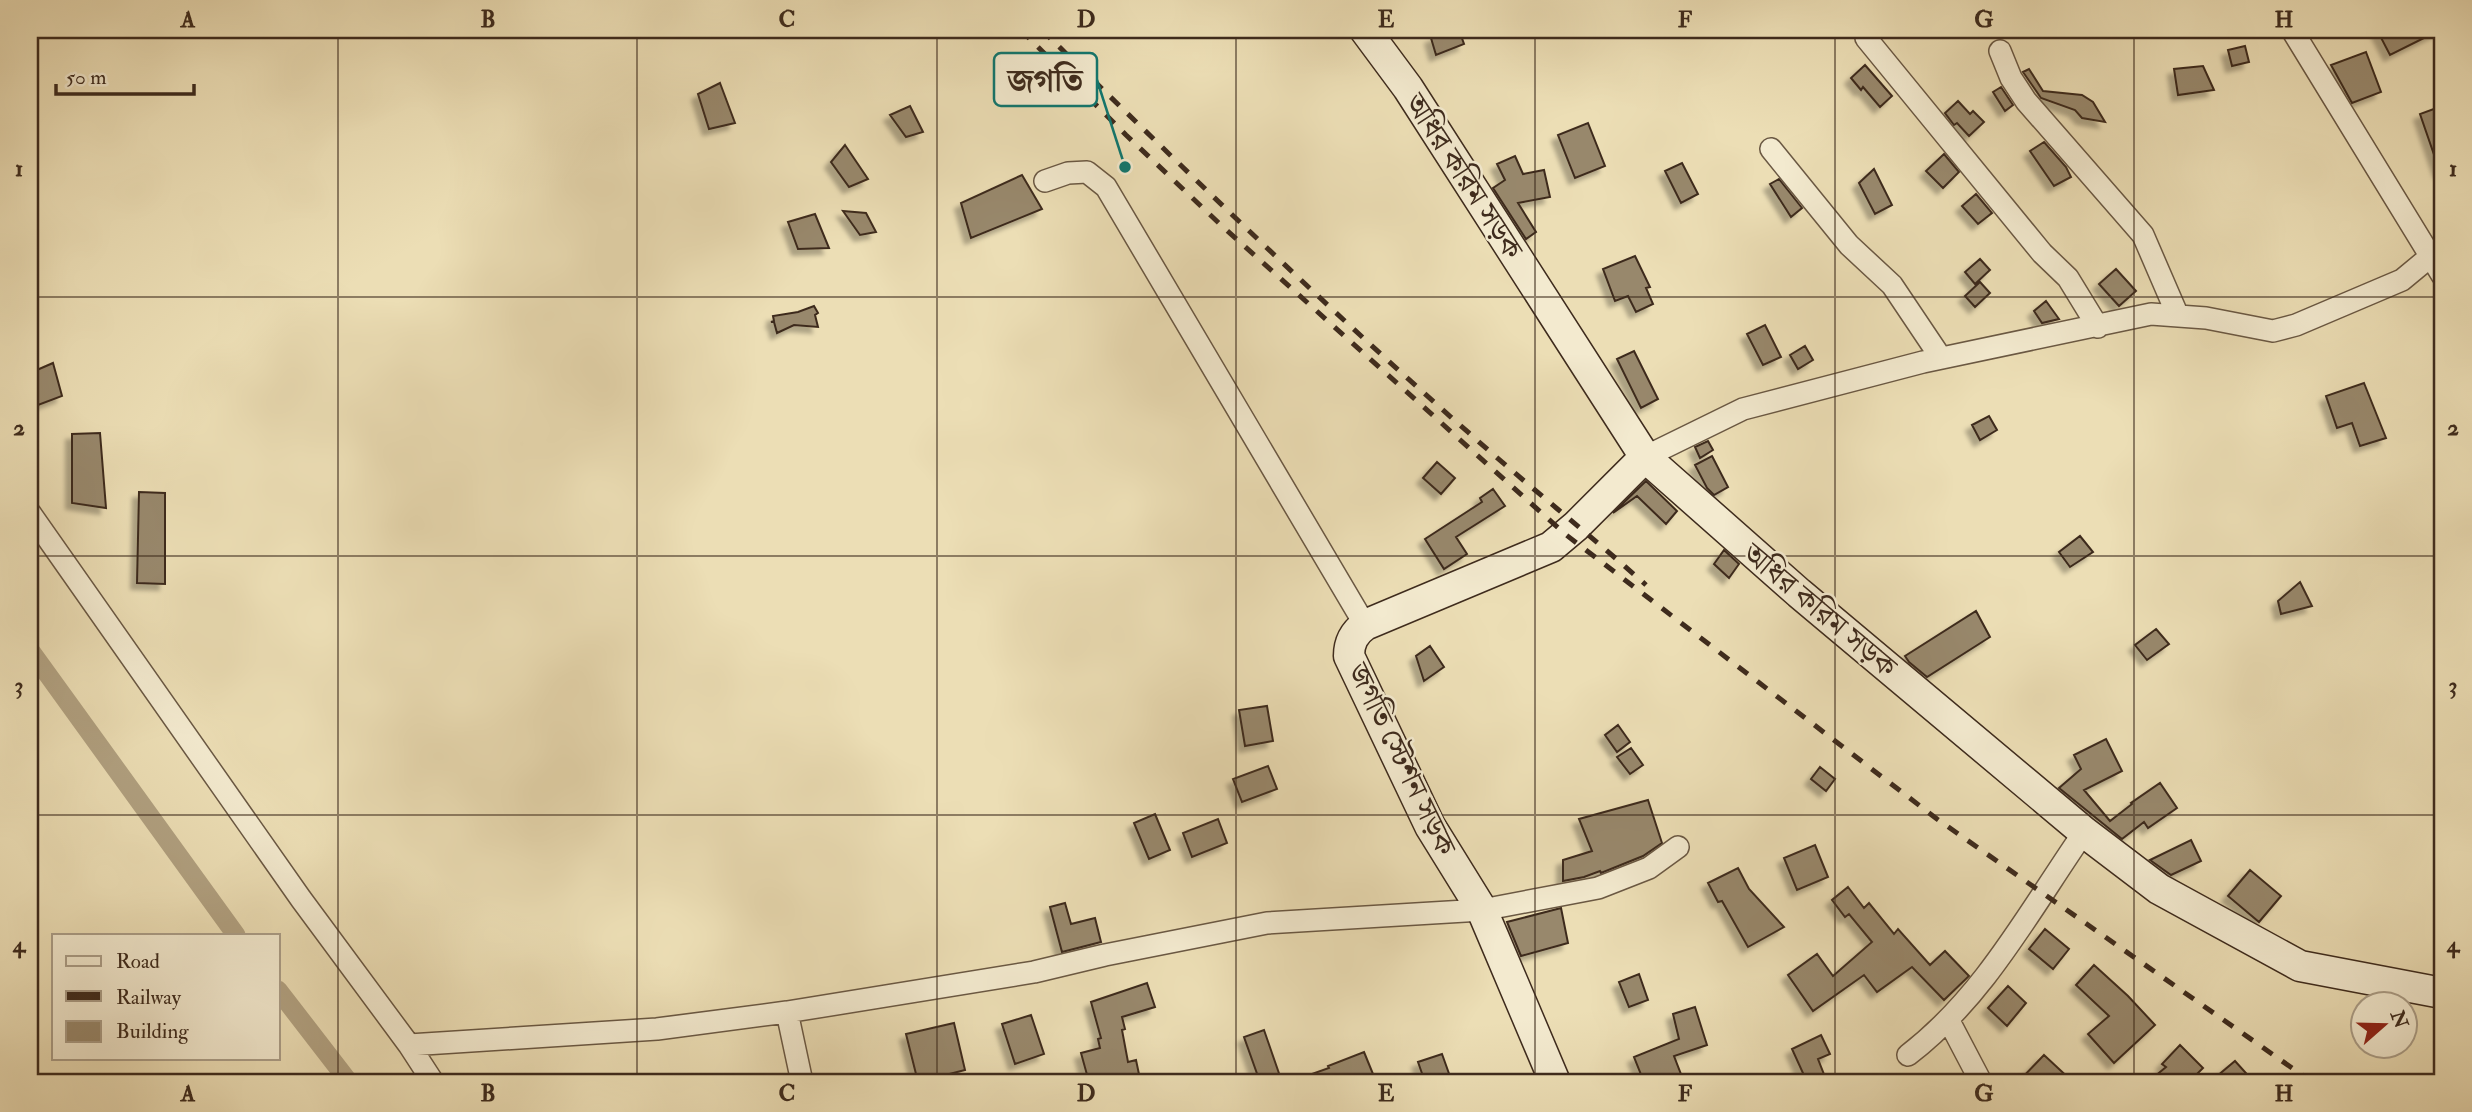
<svg xmlns="http://www.w3.org/2000/svg" width="2472" height="1112" viewBox="0 0 2472 1112" font-family="'IM FELL Double Pica','Noto Serif Bengali',serif">
	<defs>
		<filter id="shadow"><feDropShadow dx="-6" dy="6" stdDeviation="2" flood-color="#0004"/></filter>
	</defs>
	<rect width="100%" height="100%" fill="#ecdeb5"/>
	<filter id="stains"><feTurbulence type="fractalNoise" baseFrequency=".00286" numOctaves="4"/><feColorMatrix values="0 0 0 0 .2 0 0 0 0 .09 0 0 0 0 .02 0 0 0 .5 -.17"/></filter>
	<radialGradient id="worn" r=".72"><stop offset=".6" stop-color="#630" stop-opacity="0"/><stop offset="1" stop-color="#630" stop-opacity=".3"/></radialGradient>
	<g fill="none" stroke-linecap="round" stroke-linejoin="round">
		<!-- canal -->
		<path stroke="#b1a181" stroke-width="19" d="M30,650L236,935
			M278,990L349,1082"/>
	</g>
	<!-- building -->
	<path fill="#98886c" stroke="#3e2b1d" stroke-width="2" filter="url(#shadow)" d="M1450,30H1459L1464,44L1436,55L1431,38Z
		M2377,30H2440L2390,55Z
		M2245,46L2249,62L2232,66L2228,50Z
		M2366,52L2381,92L2352,103L2331,65Z
		M1865,65L1892,96L1880,107L1863,87L1861,90L1851,78Z
		M2203,66L2214,90L2178,95L2174,69Z
		M2029,69L2043,91L2082,95L2093,102L2105,122L2082,118L2075,110L2041,98L2023,72Z
		M720,83L735,123L709,129L698,94Z
		M2001,87L2013,105L2005,111L1993,92Z
		M1958,101L1970,114L1973,111L1984,122L1969,136L1957,123L1954,125L1945,113Z
		M910,106L923,132L906,137L890,115Z
		M2442,106V172H2440L2420,114Z
		M1588,123L1605,166L1575,178L1558,135Z
		M2044,142L2066,167L2071,177L2054,186L2030,151Z
		M845,145L868,179L849,187L831,162Z
		M1944,154L1959,172L1943,188L1926,171Z
		M1515,156L1523,174L1544,170L1550,197L1518,203L1536,232L1526,239L1493,188L1505,180L1497,164Z
		M1682,163L1698,194L1681,203L1665,171Z
		M1874,169L1892,205L1875,214L1859,183Z
		M1022,175L1042,209L971,238L961,203Z
		M1779,179L1802,208L1791,217L1770,184Z
		M1976,194L1992,213L1978,224L1962,206Z
		M843,211L866,213L876,232L860,235Z
		M815,214L829,248L798,249L788,222Z
		M1635,256L1650,287L1646,288L1653,304L1636,312L1628,296L1615,301L1603,269Z
		M1980,259L1990,270L1975,284L1965,272Z
		M2116,269L2136,291L2119,306L2099,284Z
		M1980,282L1990,293L1975,307L1965,296Z
		M2046,301L2059,319L2042,323L2034,311Z
		M814,306L818,313L815,315L818,327L794,325L777,333L774,322H771L774,321L773,316L798,312Z
		M1765,325L1781,357L1763,365L1747,334Z
		M1805,346L1813,360L1798,369L1790,355Z
		M1634,351L1658,399L1641,408L1617,359Z
		M53,363L62,396L30,408V373Z
		M2364,383L2386,438L2360,446L2352,423L2337,428L2326,396Z
		M1989,416L1997,430L1980,440L1972,425Z
		M100,433L106,508L72,503V434Z
		M1708,441L1713,450L1700,458L1695,447Z
		M1712,456L1728,487L1714,495L1707,488L1695,465Z
		M1437,462L1455,478L1441,494L1423,478Z
		M1646,481L1677,511L1666,524L1637,496L1613,513Z
		M1493,489L1505,506L1456,537L1467,554L1444,569L1425,539L1482,502L1480,498Z
		M139,492L165,493V584L137,583Z
		M2080,536L2093,552L2070,567L2059,552Z
		M1724,550L1739,564L1729,578L1714,564Z
		M2300,582L2312,606L2281,614L2278,601Z
		M1976,611L1990,637L1927,677L1909,662L1905,656Z
		M2156,629L2169,644L2147,660L2135,645Z
		M1430,646L1444,667L1424,681L1416,656Z
		M1267,706L1273,741L1245,746L1239,710Z
		M1618,725L1630,742L1617,752L1605,735Z
		M2106,739L2122,771L2084,790L2110,821L2132,804L2131,803L2160,783L2177,808L2148,828L2144,822L2122,839L2059,788L2081,769L2074,755Z
		M1631,748L1643,765L1630,774L1617,757Z
		M1268,766L1277,789L1242,802L1233,779Z
		M1820,767L1835,779L1826,791L1811,779Z
		M1648,800L1662,843L1643,856L1601,873L1600,871L1584,877L1563,881V860L1592,851L1579,819Z
		M1155,814L1170,850L1149,859L1134,823Z
		M1218,819L1227,843L1192,857L1183,833Z
		M2191,840L2201,861L2171,875L2150,860Z
		M1815,845L1828,877L1797,890L1784,858Z
		M1738,868L1749,889L1784,927L1748,947L1722,901L1718,902L1708,883Z
		M2250,870L2281,896L2259,922L2228,896Z
		M1848,887L1864,908L1869,903L1894,934L1898,929L1930,965L1945,951L1969,976L1944,1000L1912,967L1877,992L1864,975L1813,1011L1788,975L1817,954L1833,976L1872,942L1849,914L1845,917L1832,900Z
		M1065,903L1071,924L1095,918L1101,942L1062,952L1050,907Z
		M1561,908L1568,943L1521,956L1507,922Z
		M2045,929L2069,949L2053,969L2029,949Z
		M2094,965L2128,996L2155,1025L2114,1063L2088,1034L2109,1016L2076,985Z
		M1639,974L1648,1000L1629,1007L1619,982Z
		M1147,983L1155,1007L1122,1017L1125,1029L1122,1030L1128,1062L1136,1060L1140,1079L1125,1082H1089L1081,1053L1100,1048L1098,1039L1101,1038L1091,1002Z
		M2008,986L2026,1003L2007,1026L1988,1008Z
		M1695,1007L1707,1045L1674,1056L1684,1082H1644L1634,1057L1679,1039L1673,1014Z
		M1031,1015L1044,1054L1015,1064L1002,1024Z
		M954,1023L965,1070L918,1082L906,1034Z
		M1264,1030L1282,1082H1260L1244,1037Z
		M1821,1035L1830,1054L1818,1059L1827,1082H1807L1792,1049Z
		M2180,1045L2203,1068L2189,1082H2148L2166,1067L2162,1064Z
		M1364,1052L1373,1074L1352,1082H1295V1080L1329,1068L1328,1066Z
		M1442,1054L1452,1082H1425L1418,1062Z
		M2044,1055L2073,1082H2018Z
		M2235,1061L2254,1082H2210Z"/>
	<g fill="none" stroke-linecap="round" stroke-linejoin="round">
		<!-- street casing -->
		<g stroke="#6a5843" stroke-width="24">
			<path id="street" d="M2292,30L2442,275
				M1866,38L2042,253L2068,278L2098,327
				M2000,51L2011,78L2026,101L2143,235L2178,316
				M1771,149L1849,245L1892,285L1941,358
				M1045,181L1068,173L1087,172L1106,187L1365,625
				M1645,457L1743,409L1923,362L2151,314L2206,318L2273,331L2296,325L2402,280L2431,256
				M30,513L301,899L409,1045L433,1082
				M787,1012L802,1082
				M1949,1021L1981,1082
				M409,1045L657,1029L787,1012L1034,972L1105,955L1267,923L1482,910L1598,888L1649,868L1678,847
				M1908,1055C1984,997 2030,910 2084,832"/>
		</g>
		<!-- secondary casing -->
		<g stroke="#3e2b1d" stroke-width="33">
			<path id="secondary" d="M1365,30L1408,88L1645,457L1799,593L2084,832L2159,889L2300,966L2442,993
				M1555,1082L1482,910L1430,826L1349,656C1349,642 1354,633 1365,625L1551,547L1576,526L1645,457"/>
		</g>
		<!-- street -->
		<use href="#street" stroke="#f3eacf" stroke-width="21"/>
		<!-- secondary -->
		<use href="#secondary" stroke="#f3eacf" stroke-width="30"/>
		<!-- rail -->
		<path stroke="#3e2b1d" stroke-width="5" stroke-dasharray="12 12" stroke-linecap="butt" d="M1021,30L1126,135L1222,226L1565,534L1937,819L2312,1082
			M1042,30C1182,167 1322,304 1469,433C1527,485 1588,533 1646,585"/>
	</g>
	<!-- grid -->
	<path fill="none" stroke="#3e2b1d" stroke-width="2" stroke-opacity="0.55" d="M338,30V1082M637,30V1082M937,30V1082M1236,30V1082M1535,30V1082M1835,30V1082M2134,30V1082M30,297H2442M30,556H2442M30,815H2442"/>
	<g text-anchor="middle" stroke-width="5" stroke-linejoin="round" paint-order="stroke">
		<!-- street labels -->
		<g font-size="30" fill="#3e2b1d" stroke="#f3eacf">
			<text transform="translate(1464 176) rotate(57)" y="10">অধির করিম সড়ক</text>
			<text transform="translate(1820 610) rotate(40)" y="10">অধির করিম সড়ক</text>
			<text transform="translate(1402 759) rotate(64)" y="10">জগতি স্টেশন সড়ক</text>
		</g>
	</g>
	<!-- callouts -->
	<path fill="none" stroke="#0f766e" stroke-width="2.5" d="M1125 167L1097 80"/>
	<circle fill="#0f766e" stroke="#f3eacf" stroke-width="2.5" cx="1125" cy="167" r="7"/>
	<rect fill="#f3eacf" stroke="#0f766e" stroke-width="2.5" x="994" y="53" width="103" height="53" rx="7"/>
	<g font-size="32" text-anchor="middle" font-weight="bold" fill="#3e2b1d">
		<text x="1045" y="91">জগতি</text>
	</g>
	<!-- margin -->
	<rect width="2472" height="1112" fill="none" stroke="#ecdeb5" stroke-width="77"/>
	<!-- legend -->
	<rect x="52" y="934" width="228" height="126" fill="#f3eacf" stroke="#ab9e88" stroke-width="2"/>
	<rect x="66" y="956" width="35" height="10" fill="#f3eacf" stroke="#ab9e88" stroke-width="2"/>
	<text x="116" y="968" font-size="21" fill="#3e2b1d">Road</text>
	<rect x="66" y="991" width="35" height="10" fill="#3e2b1d" stroke="#ab9e88" stroke-width="2"/>
	<text x="116" y="1004" font-size="21" fill="#3e2b1d">Railway</text>
	<rect x="66" y="1021" width="35" height="21" fill="#98886c" stroke="#ab9e88" stroke-width="2"/>
	<text x="116" y="1038" font-size="21" fill="#3e2b1d">Building</text>
	<!-- north arrow -->
	<g transform="translate(2384 1025) rotate(70)"><circle r="33" fill="#f3eacf" stroke="#ab9e88" stroke-width="2"/>
	<path d="M0-5L12 26L0 18L-12 26Z" fill="#8f2418"/>
	<text y="-10" font-size="19" font-weight="bold" text-anchor="middle" fill="#3e2b1d">N</text>
	</g>
	<!-- scale -->
	<path d="M56 84v10h138v-10" fill="none" stroke="#3e2b1d" stroke-width="3.5"/>
	<text x="66" y="84" font-size="21" fill="#3e2b1d" stroke="#f3eacf" stroke-width="5" paint-order="stroke">50 m</text>
	<rect x="38" y="38" width="2396" height="1036" fill="none" stroke="#3e2b1d" stroke-width="2.5"/>
	<g font-size="23" text-anchor="middle" font-weight="bold" fill="#3e2b1d">
		<text x="188" y="27">A</text>
		<text x="488" y="27">B</text>
		<text x="787" y="27">C</text>
		<text x="1086" y="27">D</text>
		<text x="1386" y="27">E</text>
		<text x="1685" y="27">F</text>
		<text x="1984" y="27">G</text>
		<text x="2284" y="27">H</text>
		<text x="19" y="176">1</text>
		<text x="2453" y="176">1</text>
		<text x="19" y="435">2</text>
		<text x="2453" y="435">2</text>
		<text x="19" y="693">3</text>
		<text x="2453" y="693">3</text>
		<text x="19" y="952">4</text>
		<text x="2453" y="952">4</text>
		<text x="188" y="1101">A</text>
		<text x="488" y="1101">B</text>
		<text x="787" y="1101">C</text>
		<text x="1086" y="1101">D</text>
		<text x="1386" y="1101">E</text>
		<text x="1685" y="1101">F</text>
		<text x="1984" y="1101">G</text>
		<text x="2284" y="1101">H</text>
	</g>
	<rect width="100%" height="100%" filter="url(#stains)"/>
	<rect width="100%" height="100%" fill="url(#worn)"/>
</svg>
